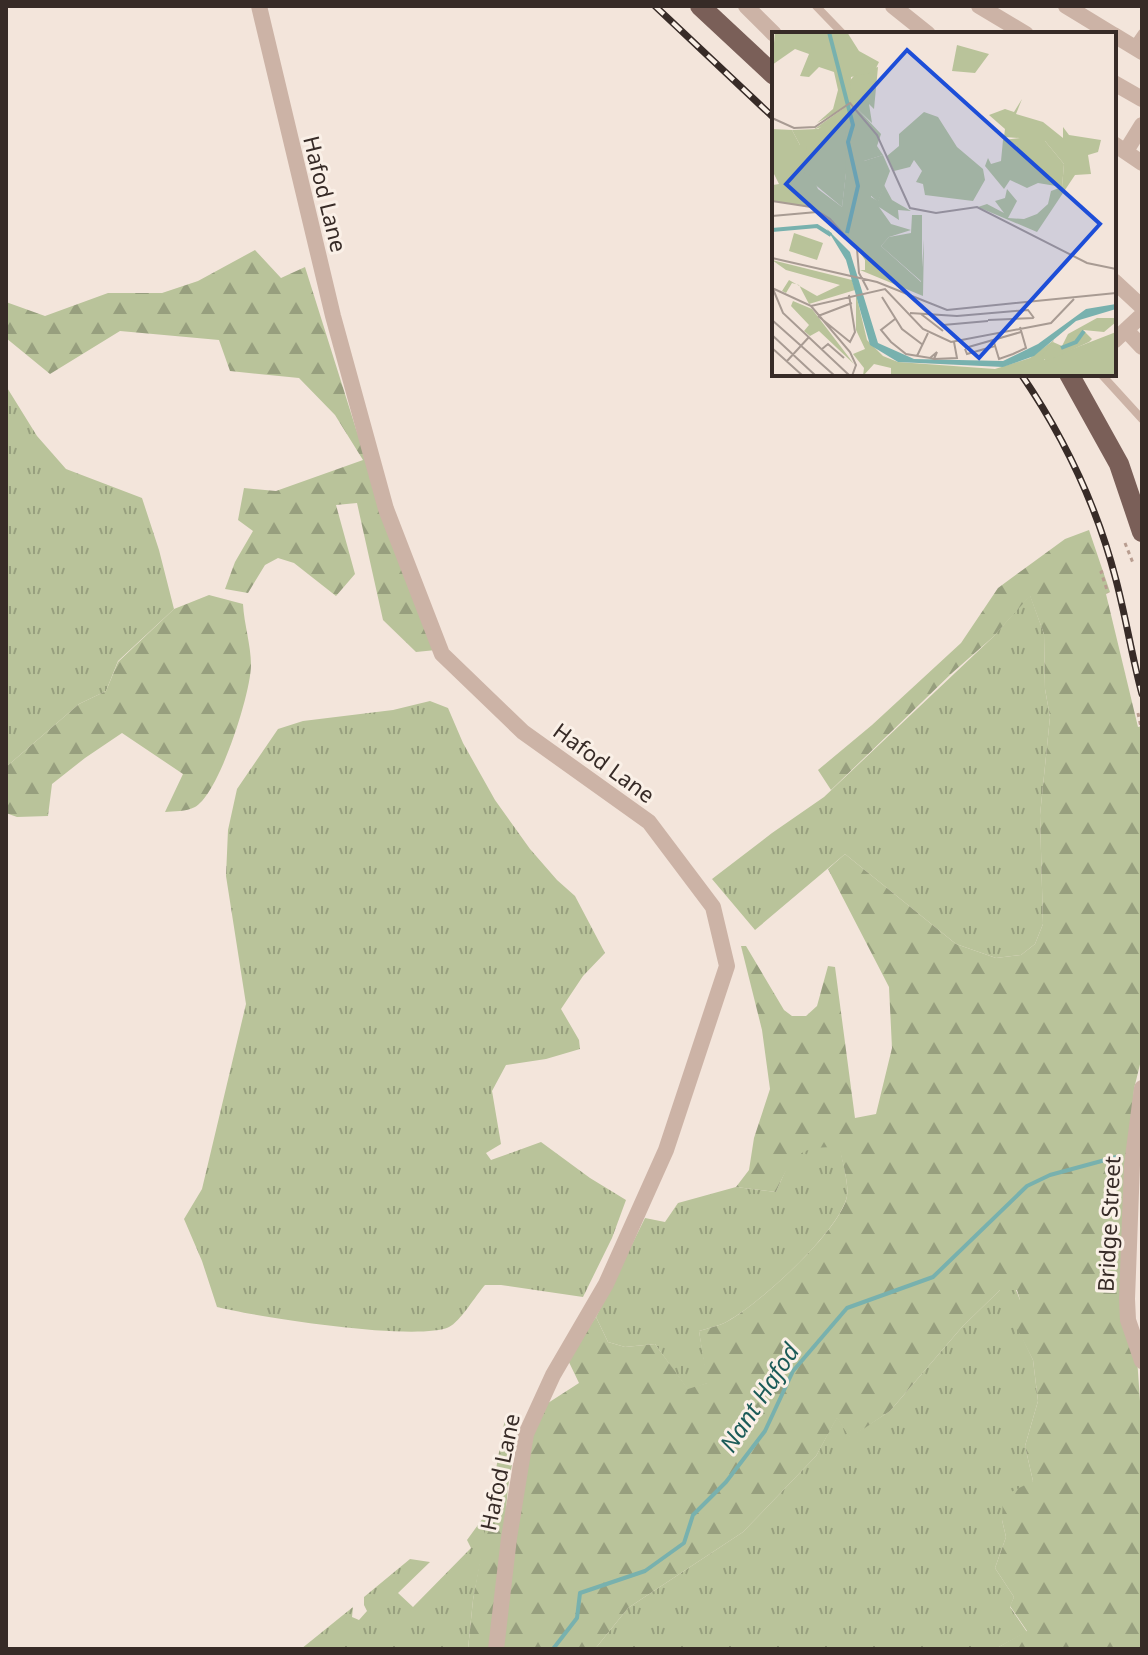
<svg xmlns="http://www.w3.org/2000/svg" width="1148" height="1655" viewBox="0 0 1148 1655" font-family="'Noto Sans',sans-serif">
	<defs>
		<pattern id="grass-tufts" width="24" height="20" patternUnits="userSpaceOnUse" patternTransform="scale(2)"><rect width="24" height="20" fill="#b9c39a"/><path d="M3 7l-1-3M5 7V3M7 7l1-3M15 17l-1-3M17 17v-4M19 17l1-3" fill="none" stroke="#979f7e"/></pattern>
		<pattern id="forest-firs" width="22" height="20" patternUnits="userSpaceOnUse" patternTransform="scale(2)"><rect width="22" height="20" fill="#b9c39a"/><path d="M5 1l3.5 6h-7zM16 11l3.5 6h-7z" fill="#979f7e"/></pattern>
	</defs>
	<rect width="100%" height="100%" fill="#f3e5db"/>
	<!-- grass -->
	<path fill="url(#grass-tufts)" d="M6,386L37,436L66,469L142,498L159,550L174,609L118,661L106,691L79,704L6,767Z
		M1030,595L1044,634L1045,689L1050,717L1040,815L1043,924L1035,944L1021,955L996,958L956,944L845,854L755,930L712,879L772,833L824,797L993,637Z
		M430,701L448,708L463,743L495,800L530,849L557,880L575,896L605,953L583,976L561,1009L579,1040L580,1049L546,1059L506,1065L492,1091L501,1144L486,1153L491,1160L541,1142L590,1178L626,1200L612,1238L583,1297L501,1285H485C476,1295 460,1322 449,1327C417,1342 257,1317 217,1307L202,1261L184,1219L202,1189L246,1004L226,876L228,830L237,789L278,729L303,721L393,710Z
		M814,1146L840,1147C842,1161 849,1183 847,1196C840,1231 759,1304 728,1321C720,1326 708,1328 699,1331L708,1383L688,1390L655,1344L625,1347L608,1342L596,1317L645,1218L665,1222L678,1203L736,1187L776,1192L791,1158Z
		M1000,1290H1016L1020,1300L1023,1339L1033,1360L1038,1401L1025,1446L1033,1481L1002,1520L1006,1537L995,1568L1014,1597L1010,1607L1027,1632L995,1649H595L628,1608L743,1532L816,1456L837,1417L850,1437L890,1411L962,1327Z
		M491,1507L473,1600L468,1649H301L353,1607L352,1617L359,1620L367,1611L364,1605V1597L410,1559L430,1562L398,1593L413,1607L471,1548L467,1540Z"/>
	<!-- forest -->
	<path fill="url(#forest-firs)" d="M255,250L281,278L305,267L356,429L436,650L416,652L383,620L357,503L336,505L355,574L336,596L294,563L278,558L265,565L248,593L225,589L235,562L253,531L238,520L244,488L276,491L363,460L335,415L299,378L230,371L219,340L120,331L50,374L6,338V302L45,316L108,293H162L198,281Z
		M1089,530L1110,592L1106,594L1138,727L1142,726V1056L1134,1089L1127,1212L1142,1430V1649H995L1027,1631L1010,1606L1014,1597L995,1568L1006,1537L1002,1520L1003,1496L1033,1481L1025,1446L1038,1401L1033,1360L1010,1315L1020,1300L1017,1290H1000L962,1327L890,1411L850,1438L837,1418L816,1456L743,1532L628,1608L595,1649H499L528,1437L548,1403L579,1383L567,1358L596,1317L608,1342L625,1347L655,1344L688,1389L707,1383L699,1331C708,1328 720,1326 728,1321C759,1304 841,1230 847,1196C849,1183 842,1160 839,1147C797,1146 792,1156 776,1192L736,1187L749,1170L754,1138L770,1089L762,1030L741,946H746L784,1010L792,1016H806L817,1006L828,966L835,967L855,1118L876,1114L892,1048L889,987L828,869L845,854L956,944L996,958L1021,955L1035,944L1043,924L1040,815L1050,717L1045,689L1044,634L1030,596L993,637L952,673L831,790L818,770L872,725L961,643L998,588L1065,539Z
		M209,595L243,604C244,624 251,645 251,665C251,693 219,794 195,807C186,812 174,811 165,812L183,774L122,733L85,758L52,784L48,816L17,817L6,813V767L79,704L106,691L118,662L174,609Z
		M505,1418L519,1425L508,1487L494,1649H468L473,1600Z"/>
	<g fill="none" stroke-linecap="round" stroke-linejoin="round">
		<!-- stream -->
		<path stroke="#78b1ae" stroke-width="4" d="M553,1649L577,1618L580,1593L645,1571L684,1543L693,1515L726,1482L765,1431L793,1371L847,1308L933,1277L1027,1186L1050,1175L1120,1156"/>
		<!-- path -->
		<path stroke="#b89d90" stroke-width="3" stroke-dasharray="4 4" stroke-linecap="butt" d="M1125,543L1133,563
			M1103,571L1101,572L1108,593
			M1138,713L1142,732"/>
		<!-- service -->
		<path stroke="#ccb3a6" stroke-width="8" d="M816,6L843,34
			M1133,46L1142,33
			M1101,374L1142,419"/>
		<!-- minor -->
		<path stroke="#ccb3a6" stroke-width="16" d="M259,6L333,316L386,509L442,654L523,732L649,822L713,907L727,966L666,1150L606,1284L553,1375L526,1434L509,1538L496,1649
			M746,6L774,34
			M893,6L928,34
			M979,6L1026,34
			M1066,6L1112,34
			M1114,35L1142,52
			M1114,83L1142,99
			M1114,144L1142,163
			M1126,151L1142,125
			M1114,281L1142,307
			M1126,330L1142,347
			M1114,341L1142,315
			M1142,1088L1132,1165L1127,1299L1128,1320L1142,1361"/>
		<!-- primary -->
		<path stroke="#7a5f58" stroke-width="20" d="M700,6L774,75
			M1069,374L1119,464L1142,532"/>
		<!-- rail casing -->
		<g stroke="#372b27" stroke-width="7">
			<path id="rail" d="M655,6L774,118
				M1021,374C1064,437 1097,506 1116,580C1126,618 1132,657 1142,694"/>
		</g>
		<!-- rail -->
		<use href="#rail" stroke="#faf0e7" stroke-width="4" stroke-dasharray="12" stroke-linecap="butt"/>
	</g>
	<g text-anchor="middle" stroke-width="6" stroke-linejoin="round" paint-order="stroke">
		<!-- street labels -->
		<g font-size="22" fill="#372b27" stroke="#faf0e7">
			<text transform="translate(325 194) rotate(76)" y="8">Hafod Lane</text>
			<text transform="translate(604 763) rotate(36)" y="8">Hafod Lane</text>
			<text transform="translate(1109 1224) rotate(-87)" y="8">Bridge Street</text>
			<text transform="translate(500 1472) rotate(-78)" y="8">Hafod Lane</text>
		</g>
		<!-- water labels -->
		<g font-size="24" font-style="italic" fill="#1b5b58" stroke="#faf0e7">
			<text transform="translate(760 1398) rotate(-57)" y="8">Nant Hafod</text>
		</g>
	</g>
	<!-- overview -->
	<g transform="translate(772 32)">
		<rect width="344" height="344" fill="#f3e5db"/>
		<path d="M106,35L102,77L97,72L100,91L77,69L76,51L85,40ZM74,76V141L70,175L29,141L34,113H28L20,98L46,97ZM152,80L166,85L185,115L211,137L213,148L201,169L153,163L151,152L144,150L150,139L142,128L138,135L122,139L115,124L127,114V102ZM238,109H273L292,132L290,155L266,151L255,156L238,148ZM111,123L118,139L106,170L97,162L92,129ZM140,183H150V250L109,214L117,205L139,201ZM21,269L40,277L82,332L47,299L38,304L32,299L37,293L19,274Z" fill="#b9c39a"/>
		<path d="M3,0H75L87,19L107,30L102,40L79,45L78,69L109,102L105,114L111,123L92,129L99,134V165L106,169L112,153L120,168L139,179L126,178L127,188L107,175L119,192L139,198L117,205L109,214L149,250L152,207L151,264L88,238H93V228L81,210L42,176L0,169L1,153L7,152L0,138V97L20,98L28,113H35L30,140L40,144L46,157L70,175L74,140L73,78L65,86L52,94L41,98L72,76L45,91L61,77L66,58L62,40L47,35L37,45L28,44L37,22L23,17L0,33ZM185,13L217,22L203,41L180,39ZM250,67L244,82L271,90L291,106V95L297,103L329,108L326,120L316,123L319,142L303,143L265,200L206,175L215,172L232,181L223,169L233,166L235,157L245,169L236,186L252,187L265,182L276,172L279,159L290,155L292,132L273,109H238V148L232,157L213,134L216,126L219,132L229,129L231,108L248,106L232,105L233,97L217,83L233,77L242,80ZM0,228L80,248L83,258L37,272L27,253L20,251L14,261L10,259L17,248L45,264L68,253L14,238ZM84,262L95,308L111,324L126,330L223,337L258,326L282,308L272,328L344,300V344H111L119,343V336L102,332L91,344L92,336L81,322L93,317L84,298Z" fill="#b9c39a"/>
		<path d="M22,201L51,211L45,228L17,219ZM325,286H344V290L332,300L311,298L320,307L317,310L275,329L269,325L281,310L290,314L296,302Z" fill="#b9c39a"/>
		<path d="M55,197L78,220L106,311L142,327L231,329L266,312L314,277L344,272V277L304,289L262,324L231,335L126,330L98,313L74,228Z" fill="#78b1ae"/>
		<path fill="none" stroke="#78b1ae" stroke-width="4" d="M57,0L81,93L76,110L86,154L75,201M0,198L45,194L59,203M289,316L304,310L312,299"/>
		<path fill="none" stroke="#a89b93" stroke-width="2" d="M0,86L22,96L43,95L78,71L105,103L138,176L164,181L205,175L315,231L344,237M0,169L39,175L58,187L85,217L87,241L96,258M0,184L45,180M0,226L105,250L175,278L344,261M0,256L39,274L113,257L151,297L179,310L279,291L302,267M1,257L11,281L78,344M110,265L130,297L151,313M39,274L78,320L84,333L80,344M138,281L185,284L256,278L262,286M149,282L171,299M46,284L78,310L83,300L77,263M46,284L80,271M123,287L109,298L119,310L134,322L158,326L165,320L162,327L158,326M0,288L63,344M216,288L262,286M171,293L216,289M0,303L44,344M221,307L227,327L241,322L254,316L248,295M0,316L31,344M193,316L249,300M50,317L56,312L72,326M193,317L195,322L223,314M145,324L156,301M162,327L185,326L182,310M15,329L37,305"/>
		<path fill="#1d4ed8" fill-opacity="0.15" stroke="#1d4ed8" stroke-width="4" d="M135,18L328,192L207,326L14,152Z"/>
		<rect width="344" height="344" fill="none" stroke="#372b27" stroke-width="4"/>
	</g>
	<!-- border -->
	<rect width="1148" height="1655" fill="none" stroke="#372b27" stroke-width="16"/>
</svg>
